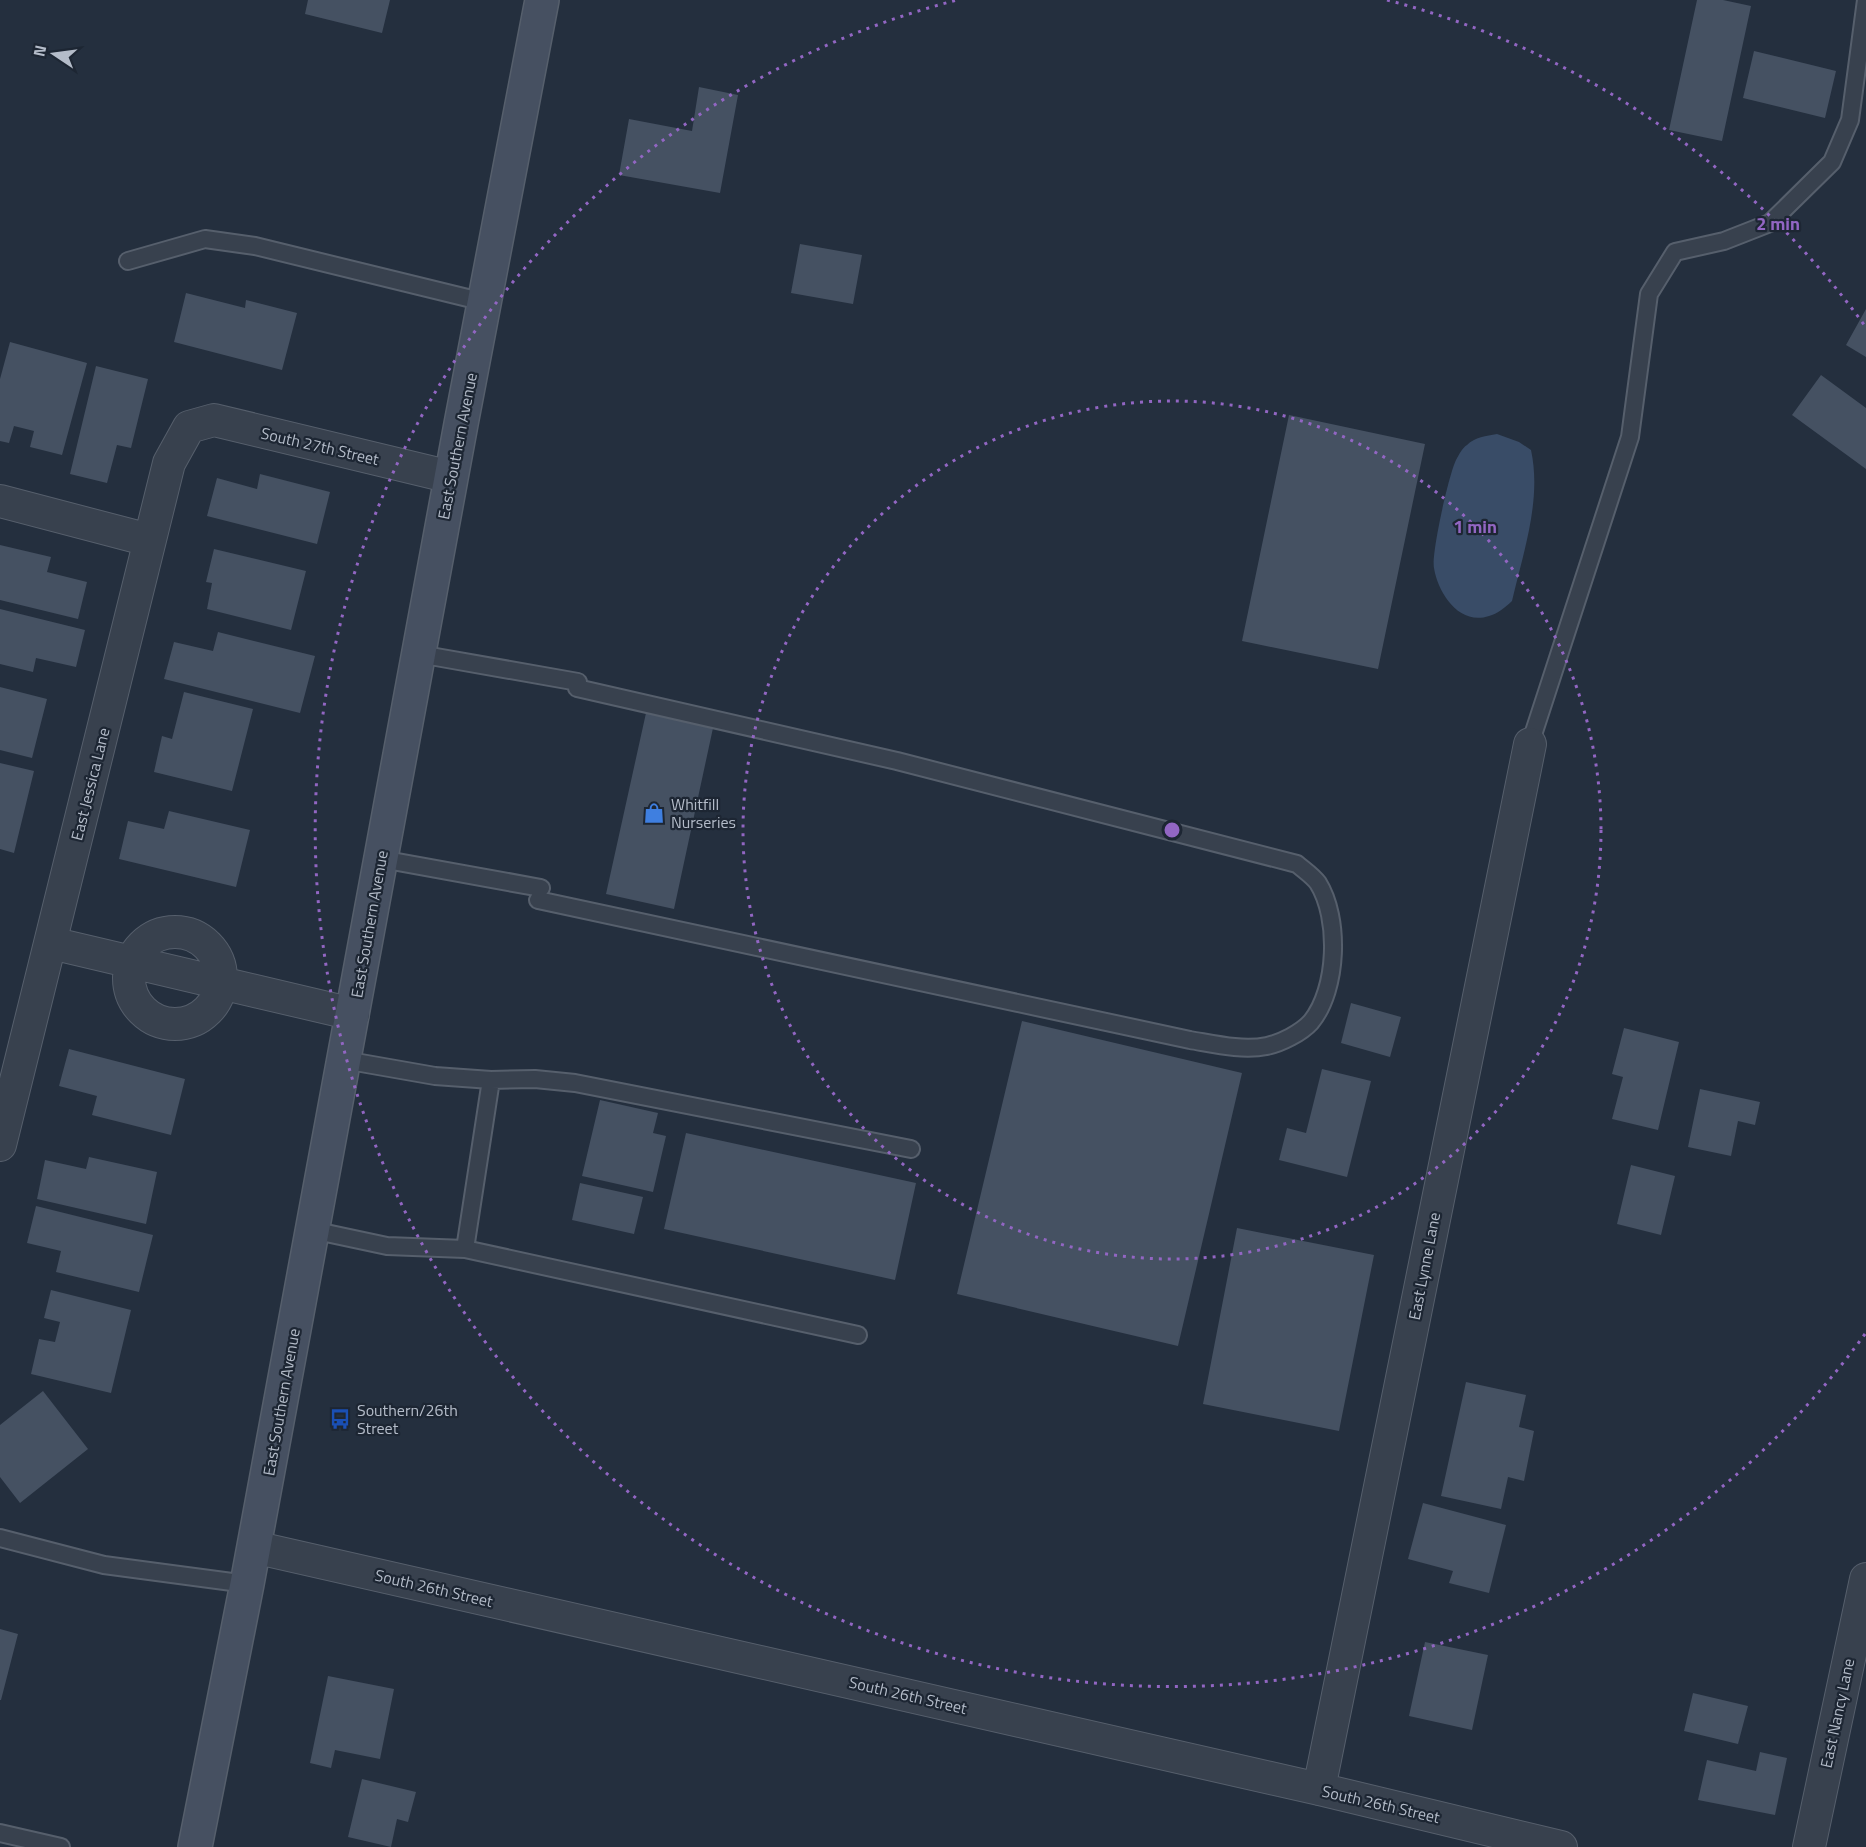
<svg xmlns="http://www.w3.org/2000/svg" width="1866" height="1847" viewBox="0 0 1866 1847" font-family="'Titillium Web',sans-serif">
	<rect width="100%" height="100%" fill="#242f3e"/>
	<!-- water -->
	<path fill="#394c67" d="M1497,434L1519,442L1531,450C1542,500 1523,553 1512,601C1506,607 1497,614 1489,616C1459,626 1438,593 1434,568C1431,554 1449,474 1456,460C1459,455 1462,448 1467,445C1475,437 1486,436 1497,434Z"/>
	<!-- building -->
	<path fill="#455162" d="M308,0H390L382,33L305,14Z
		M1697,0H1723L1751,6L1722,141L1669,130Z
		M1754,51L1836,71L1825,118L1743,98Z
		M699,87L738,95L720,193L619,175L629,119L692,131Z
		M800,244L862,255L853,304L791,293Z
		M186,293L245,308L246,300L297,313L282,370L174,342Z
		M1866,309V357L1846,345Z
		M10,342L87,363L62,455L30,447L34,431L14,426L9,443L0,441V379Z
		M96,366L148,379L131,448L117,445L107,483L70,474Z
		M1821,375L1866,408V469L1792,415Z
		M1289,415L1425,444L1378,669L1242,641Z
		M260,474L330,492L317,544L207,516L217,478L257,489Z
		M0,545L51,557L47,572L87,582L78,619L0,600Z
		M214,549L306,571L291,630L207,609L212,583L206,582Z
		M0,609L85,630L76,667L36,658L33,672L0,664Z
		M218,632L315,656L300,713L164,679L174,642L213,651Z
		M0,687L47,699L32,758L0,750Z
		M184,692L253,709L232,791L154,772L162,736L172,739Z
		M646,713L713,728L674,909L606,894Z
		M0,763L34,771L14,853L0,849Z
		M169,811L250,830L236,887L119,859L128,821L164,829Z
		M1351,1003L1401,1017L1390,1057L1341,1043Z
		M1022,1021L1242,1073L1178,1346L957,1294Z
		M1624,1028L1679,1042L1658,1130L1612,1119L1623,1077L1612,1074Z
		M69,1049L185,1079L171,1135L92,1115L97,1096L59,1086Z
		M1322,1069L1371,1081L1347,1177L1279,1160L1287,1128L1306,1133Z
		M1700,1089L1760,1102L1755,1125L1738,1121L1731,1156L1688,1147Z
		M600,1100L658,1113L653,1133L666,1136L653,1192L582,1176Z
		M686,1133L916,1183L895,1280L664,1229Z
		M89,1157L157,1172L146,1224L37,1199L45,1160L86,1169Z
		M1631,1165L1675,1176L1661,1235L1617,1224Z
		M580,1183L643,1197L634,1234L572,1220Z
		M36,1206L153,1235L139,1292L56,1272L61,1251L27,1243Z
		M1237,1228L1374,1255L1339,1431L1203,1404Z
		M51,1290L131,1310L111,1393L31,1374L39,1339L55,1342L60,1322L44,1318Z
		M1466,1382L1526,1395L1519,1427L1534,1431L1524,1481L1508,1477L1501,1509L1441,1496Z
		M43,1391L88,1449L20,1503L0,1477V1425Z
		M1423,1503L1506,1525L1489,1593L1449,1583L1453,1571L1408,1559Z
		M0,1629L18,1634L1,1700H0Z
		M1425,1642L1488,1655L1472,1730L1409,1716Z
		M328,1676L394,1689L380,1759L335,1750L331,1768L310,1763Z
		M1693,1693L1748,1706L1738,1744L1684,1731Z
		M1760,1752L1787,1758L1775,1815L1698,1800L1707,1760L1756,1771Z
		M362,1779L416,1792L408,1822L397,1819L391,1847L348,1837Z"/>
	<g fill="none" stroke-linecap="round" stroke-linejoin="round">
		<!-- service casing -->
		<g stroke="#565f6c" stroke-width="20">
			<path id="service" d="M128,261L205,239L255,246L484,302
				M419,654L578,682
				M1530,744L1630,437L1649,294L1675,252L1724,241L1770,223L1832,162L1850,120L1866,0
				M381,859L541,888
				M538,900L1190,1040C1214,1044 1242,1051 1267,1046C1281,1043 1301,1033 1311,1022C1338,989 1340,918 1318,883C1313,876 1304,870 1297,864L897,761L577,688
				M344,1060L435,1076L491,1080L465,1249
				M491,1080L535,1079L575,1083L911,1149
				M312,1230L387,1246L465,1249L858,1335
				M0,1538L104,1565L247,1584
				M0,1833L61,1847"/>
		</g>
		<!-- minor casing -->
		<g stroke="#565f6c" stroke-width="34">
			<path id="minor" d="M0,501L149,540
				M129 978a46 46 0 1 1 92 0a46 46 0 1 1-92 0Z
				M51,943L353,1014
				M0,1145L169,463L189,427L214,420L451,477
				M254,1547L1319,1789L1561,1847
				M1319,1789L1530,744
				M1809,1847L1866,1579"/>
		</g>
		<!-- secondary casing -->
		<g stroke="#565f6c" stroke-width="36">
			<path id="secondary" d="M195,1847L247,1584L461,424L542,0"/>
		</g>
		<!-- service -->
		<use href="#service" stroke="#38414e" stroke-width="16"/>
		<!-- minor -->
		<use href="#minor" stroke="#38414e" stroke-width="32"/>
		<!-- secondary -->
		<use href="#secondary" stroke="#465061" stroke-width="33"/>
	</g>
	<!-- distance rings -->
	<g fill="none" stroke="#9266c3" stroke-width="3" stroke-dasharray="3 6">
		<circle cx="1172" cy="830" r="429"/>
		<path d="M1865 1334A857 857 0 1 1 957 0M1387 0A857 857 0 0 1 1865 326"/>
	</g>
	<!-- icons -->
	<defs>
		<g id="shop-bare" transform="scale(1.62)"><path d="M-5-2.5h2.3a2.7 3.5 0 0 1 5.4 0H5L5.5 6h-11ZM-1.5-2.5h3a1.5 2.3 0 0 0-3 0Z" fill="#3f7fe0" stroke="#1d2633" stroke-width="2.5" paint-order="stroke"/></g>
		<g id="bus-bare" transform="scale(1.62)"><path d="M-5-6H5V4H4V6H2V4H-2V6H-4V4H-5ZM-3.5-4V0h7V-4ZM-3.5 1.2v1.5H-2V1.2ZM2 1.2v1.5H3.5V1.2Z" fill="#1a4fb4" stroke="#1d2633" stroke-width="2.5" paint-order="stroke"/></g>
	</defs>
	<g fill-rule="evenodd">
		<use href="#shop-bare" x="654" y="813"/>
		<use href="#bus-bare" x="340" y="1419"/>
	</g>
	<g text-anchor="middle" stroke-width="4.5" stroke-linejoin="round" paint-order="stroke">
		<!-- street labels -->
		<g font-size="16" fill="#b4bcc9" stroke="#1d2633">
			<text transform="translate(320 446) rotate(13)" y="6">South 27th Street</text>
			<text transform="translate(457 446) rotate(-79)" y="6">East Southern Avenue</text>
			<text transform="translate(90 784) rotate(-76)" y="6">East Jessica Lane</text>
			<text transform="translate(369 924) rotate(-80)" y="6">East Southern Avenue</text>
			<text transform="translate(1424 1266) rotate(-79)" y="6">East Lynne Lane</text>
			<text transform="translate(281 1402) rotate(-80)" y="6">East Southern Avenue</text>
			<text transform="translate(434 1588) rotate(13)" y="6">South 26th Street</text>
			<text transform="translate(908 1695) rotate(13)" y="6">South 26th Street</text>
			<text transform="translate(1837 1713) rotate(-78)" y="6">East Nancy Lane</text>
			<text transform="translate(1381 1804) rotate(13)" y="6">South 26th Street</text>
		</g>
		<!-- poi labels -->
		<g font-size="16" fill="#b4bcc9" stroke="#1d2633" text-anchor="start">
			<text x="671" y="810">Whitfill<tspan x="671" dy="18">Nurseries</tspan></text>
			<text x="357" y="1416">Southern/26th<tspan x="357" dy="18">Street</tspan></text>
		</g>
	</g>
	<circle cx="1172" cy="830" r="9" fill="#9266c3" stroke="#1d2633" stroke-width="3"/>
	<g font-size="18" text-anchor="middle" font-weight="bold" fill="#9266c3" stroke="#1d2633" stroke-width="4.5" stroke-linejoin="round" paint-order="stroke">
		<text x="1778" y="230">2 min</text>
		<text x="1475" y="533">1 min</text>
	</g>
	<!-- north arrow -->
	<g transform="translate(54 54) rotate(283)" stroke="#1d2633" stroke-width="4.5" paint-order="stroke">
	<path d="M0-4.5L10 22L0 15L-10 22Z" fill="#b4bcc9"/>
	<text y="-9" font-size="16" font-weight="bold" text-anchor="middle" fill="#b4bcc9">N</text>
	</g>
</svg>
